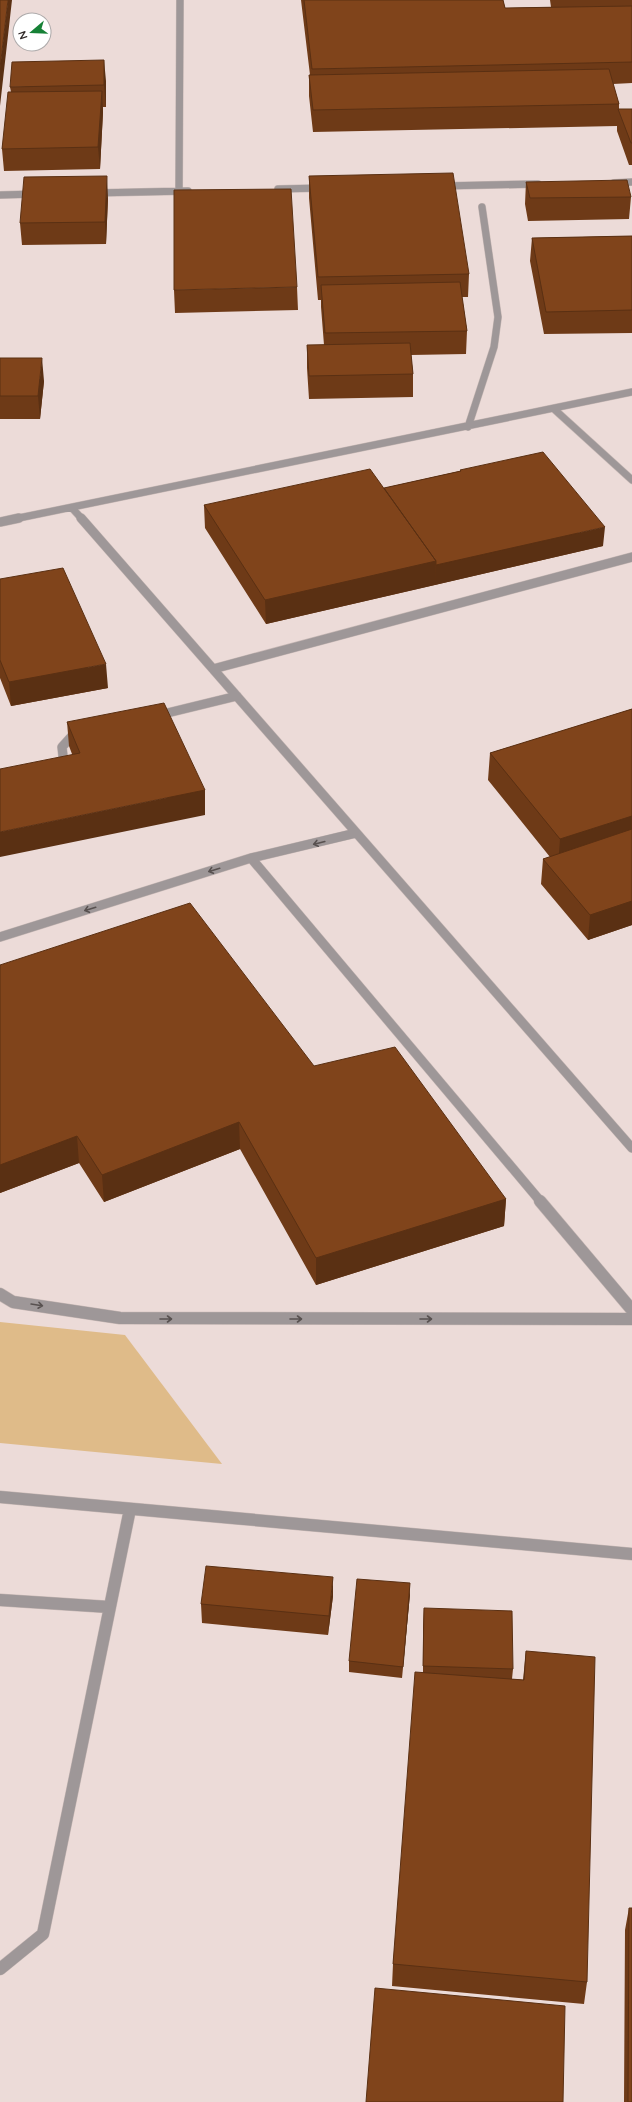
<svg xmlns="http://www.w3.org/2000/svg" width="632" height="2102" viewBox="0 0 632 2102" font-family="Quicksand,sans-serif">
	<rect width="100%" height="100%" fill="#ecdbd8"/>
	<!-- green -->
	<path fill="#dfbb89" d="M0,1322L125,1335L222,1464L0,1443Z"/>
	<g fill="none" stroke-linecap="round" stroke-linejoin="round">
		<!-- minor-far2 casing -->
		<g stroke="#c7b8b5" stroke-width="8">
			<path id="minor-far2" d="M614,183L632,182
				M442,186L538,184
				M278,189L322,188
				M179,191L180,0
				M94,193L188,191
				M0,195L36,194
				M554,409L632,480
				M468,427L494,347L498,317L482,207
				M72,508L82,519
				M14,519L632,392"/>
		</g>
		<!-- minor-far1 casing -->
		<g stroke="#c7b8b5" stroke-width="10">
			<path id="minor-far1" d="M81,518L632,1148
				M0,522L19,518
				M213,669L632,557
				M155,716L237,696
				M62,767L64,765L62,747L71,737L80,735
				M251,858L541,1202
				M0,937L251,858L356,833"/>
		</g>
		<!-- minor casing -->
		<g stroke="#c7b8b5" stroke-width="13">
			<path id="minor" d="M540,1201L632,1310
				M0,1294L13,1302L120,1318L632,1319
				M0,1497L632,1554
				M0,1600L109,1607
				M0,1969L43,1934L130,1509"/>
		</g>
		<!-- minor-far2 -->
		<use href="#minor-far2" stroke="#9e9798" stroke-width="7"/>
		<!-- minor-far1 -->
		<use href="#minor-far1" stroke="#9e9798" stroke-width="9"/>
		<!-- minor -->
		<use href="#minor" stroke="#9e9798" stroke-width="12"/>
	</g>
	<!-- wall -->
	<path fill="#6e3a17" d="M301,0H503L505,8L551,7L550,0H632V83L613,84L619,104V109H632V165H629L617,131V126L313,132L309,96V75H310Z
		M106,81V107H103V112L100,169L4,171L2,149L11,92L10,87Z
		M309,176L469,274L468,297H462L467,331L466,354L411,355L413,374V397L309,399L307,368V345H324L321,307V300H318L309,198Z
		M526,182L631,197L629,219L528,221L525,204Z
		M108,198L106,244L22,245L20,223Z
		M632,236V333L544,334L530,261L532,238Z
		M297,287L298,310L175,313L174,290Z
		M0,358L44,381L40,419H0Z
		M460,470L603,546L266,624L205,528L204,505L384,488L460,471Z
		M0,579L108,688L11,706L0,678Z
		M632,709V925L588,940L541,884L543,859L550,857L488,780L490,753Z
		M67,722L205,790V815L72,754L69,746Z
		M0,965L314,1066L506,1199L504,1226L316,1285L240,1149L104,1202L79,1163L0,1193Z
		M410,1594L402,1678L349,1672V1661Z
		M333,1596L328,1635L202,1623L201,1604Z
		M424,1608L513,1669L512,1679L523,1680L526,1651L587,1982L584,2004L392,1986L393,1964L423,1672V1627Z
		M629,1908L632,2102H624L625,1930Z"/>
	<!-- shaded-wall -->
	<path fill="#5a3013" d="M8,0H12L0,106V68Z
		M104,60L106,81V107L104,85Z
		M102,91L103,112L100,169L98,147Z
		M107,176L108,198L106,244L105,222Z
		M42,358L44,381L40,419L38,396Z
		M605,527L603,546L435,585L436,565Z
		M436,561L435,585L266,624L265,600Z
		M106,664L108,688L11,706L9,682Z
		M205,790V815L0,857V832Z
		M632,816V842L558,866L560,839Z
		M632,901V925L588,940L590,915Z
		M239,1122L240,1149L104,1202L102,1175Z
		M77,1136L79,1163L0,1193V1165Z
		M506,1199L504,1226L316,1285V1258Z
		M333,1577V1596L328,1635L329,1616Z
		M410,1583V1594L402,1678L403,1667Z"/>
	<!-- building -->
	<path fill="#80441b" stroke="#5a3013" d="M0,0H8L0,68Z
		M304,0H503L505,8L632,6V62L312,69Z
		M104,60V85L10,87L12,62Z
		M609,69L619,104L313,110L309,75Z
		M102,91L98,147L2,149L8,92Z
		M618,109H632V143H631Z
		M453,173L469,274L318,277L309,176Z
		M107,176L105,222L20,223L24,177Z
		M627,180L631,197L530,198L526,182Z
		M291,189L297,287L174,290V190Z
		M632,236V310L546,312L532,238Z
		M460,282L467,331L325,333L321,285Z
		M410,343L413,374L309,376L307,345Z
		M0,358H42L38,396H0Z
		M543,452L605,527L436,565V561L384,488L461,471L460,470Z
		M370,469L436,561L265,600L204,505Z
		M63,568L106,664L9,682L0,660V579Z
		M164,703L205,790L0,832V769L80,753L67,722Z
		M632,709V816L560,839L490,753Z
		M632,829V901L590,915L543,859Z
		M190,903L314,1066L395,1047L506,1199L316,1258L239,1122L102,1175L77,1136L0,1165V965Z
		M206,1566L333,1577L329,1616L201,1604Z
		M357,1579L410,1583L403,1667L349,1661Z
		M424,1608L512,1611L513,1669L423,1666Z
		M526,1651L595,1657L587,1982L393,1964L415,1672L524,1680Z
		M629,1908H632V2102H628Z
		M375,1988L565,2006L563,2102H366Z"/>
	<!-- one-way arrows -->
	<defs><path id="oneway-shaft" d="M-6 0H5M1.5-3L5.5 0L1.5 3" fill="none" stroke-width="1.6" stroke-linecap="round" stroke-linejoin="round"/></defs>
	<g stroke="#585150">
		<use href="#oneway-shaft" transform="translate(319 843) rotate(166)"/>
		<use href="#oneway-shaft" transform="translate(214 870) rotate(163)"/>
		<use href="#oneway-shaft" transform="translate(90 909) rotate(163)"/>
		<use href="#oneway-shaft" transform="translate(37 1305) rotate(9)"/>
		<use href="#oneway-shaft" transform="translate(166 1319)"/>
		<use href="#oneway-shaft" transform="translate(296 1319)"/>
		<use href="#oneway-shaft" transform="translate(426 1319)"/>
	</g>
	<!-- north arrow -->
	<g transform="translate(32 32) rotate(251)"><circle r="19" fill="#ffffff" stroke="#adaaaa"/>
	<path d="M0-3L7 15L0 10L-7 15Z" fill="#168136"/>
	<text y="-6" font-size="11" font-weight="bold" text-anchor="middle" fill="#322b2a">N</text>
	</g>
</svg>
